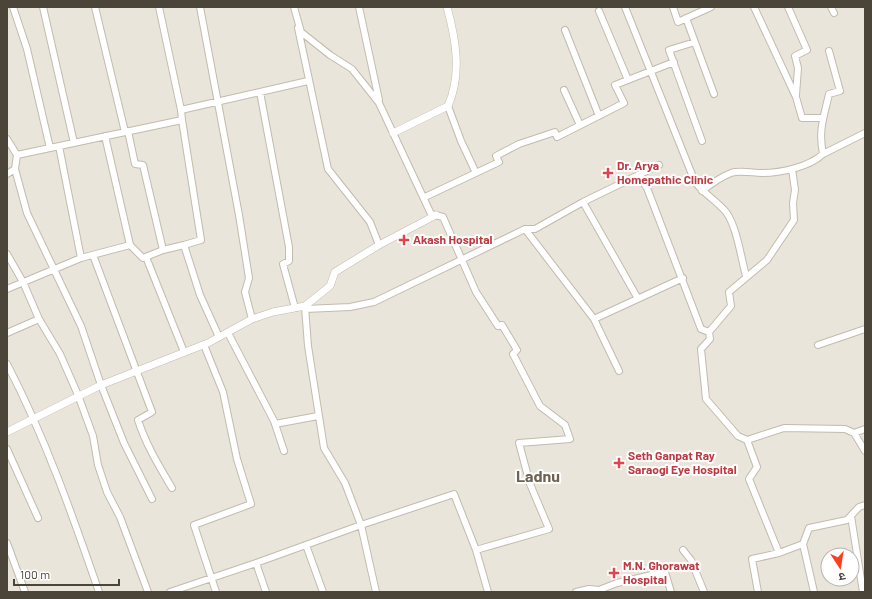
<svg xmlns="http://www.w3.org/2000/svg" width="872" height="599" viewBox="0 0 872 599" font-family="Barlow,'Noto Sans Devanagari',sans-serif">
	<rect width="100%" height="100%" fill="#f6f3ec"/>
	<!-- residential -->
	<path fill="#eae5da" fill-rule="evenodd" d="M7,7H865V592H7ZM828,555H852V579H828Z"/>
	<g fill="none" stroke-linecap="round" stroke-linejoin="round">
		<!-- minor casing -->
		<g stroke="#c2bbae" stroke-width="8">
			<path id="minor" d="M13,7L27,49L50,148
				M43,7L74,143
				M95,7L125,132
				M159,7L181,110
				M200,7L239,215L249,278L245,292L252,319
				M294,7L301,32L330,55L352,69L379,103L431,214L443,217L476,292L498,326L502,325L517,350L513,354L540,406L565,425L570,439L519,443L530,484L549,529L476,550L488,592
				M359,7L379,100
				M625,7L695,182C704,194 717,201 726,212C737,227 741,258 746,276
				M673,7L678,22L711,7
				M754,7L796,97L802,118H823
				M788,7L807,50L795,56L798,68L796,95
				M831,7L834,13
				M599,11L628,80
				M686,18L714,94
				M298,28L328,169L370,222L379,245
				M565,30L599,116
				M695,42L669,50L702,141
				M564,90L580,125
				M260,92L289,247V261L283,264L295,308
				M448,106L461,141L476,173
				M182,120L201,240L184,245L200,295L219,337
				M128,131L135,164L143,165L163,250L184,245
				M105,136L130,245L143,258L163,250
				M7,139L17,155
				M59,146L81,258
				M823,154C818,130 824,117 829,94L840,91L829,51
				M15,169L27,213L81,326L101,385L124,443L152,499
				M7,174L15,169L17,155L182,120L181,110L308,81
				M638,175L647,188L701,329L709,332
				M702,191C711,184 720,177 731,173C740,170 753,173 762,173C781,173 809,167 823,154L865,133
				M425,197L499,162L496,156L519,144L555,132L557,137L624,103L615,85L674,62
				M583,202L637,297
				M525,229L594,319L619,371
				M7,254L23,282L39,319L60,354L78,395L93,436L98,465L107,492L120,517L148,592
				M93,255L152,412L138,420C146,445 159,466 172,488
				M146,257L184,352
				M7,289L81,258L130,245
				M305,309L350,307L374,302L525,229H535L583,202L659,165
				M594,319L683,278
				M7,333L39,319
				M228,333L274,421L284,451
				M204,345L223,392L237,459L251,504L194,525L216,592
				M818,345L865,329
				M7,364C45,437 72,514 99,592
				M275,424L318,416
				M854,433L865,429
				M747,440L784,428L845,429L854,433L865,451
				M7,449L38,518
				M851,516L863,592
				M7,543L25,592
				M803,544L814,592
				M306,545L323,592
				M683,550L691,560L704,592
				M779,553L749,479L757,467L747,440L738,436L706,399L701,349L710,339L709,332L731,306L729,292L767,260L794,220L793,203L795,190L792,169
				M256,563L361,525L345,483L324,448L308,346L305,307
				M170,592L256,563L266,592
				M376,592L361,525L454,494L476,550
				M576,592L589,589L599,590L617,583L665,572L671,592
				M758,592L752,559L779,553L803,544L809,528L847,520L859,507L865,505"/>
		</g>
		<!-- tertiary casing -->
		<g stroke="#c2bbae" stroke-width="8">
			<path id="tertiary" d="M393,133L448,106C462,74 456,40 447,7
				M7,432L101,385L208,343L252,319L273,312L305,306L330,286L335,272L379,245L436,215"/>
		</g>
		<!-- minor -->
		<use href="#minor" stroke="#fff" stroke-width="6"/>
		<!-- tertiary -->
		<use href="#tertiary" stroke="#fff" stroke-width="7"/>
	</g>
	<!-- markers -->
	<g fill="#e0444e" stroke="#fff" stroke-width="1.5">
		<path d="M606 167h4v4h4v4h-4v4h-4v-4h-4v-4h4z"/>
		<path d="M402 234h4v4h4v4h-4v4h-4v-4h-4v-4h4z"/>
		<path d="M617 457h4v4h4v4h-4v4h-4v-4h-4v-4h4z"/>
		<path d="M612 567h4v4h4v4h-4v4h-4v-4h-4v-4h4z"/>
	</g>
	<g text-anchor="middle" stroke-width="4" stroke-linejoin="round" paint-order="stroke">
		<!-- health labels -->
		<g font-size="12" font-weight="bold" fill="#be3a42" stroke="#fff" text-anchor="start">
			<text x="617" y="170">Dr. Arya<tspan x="617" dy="14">Homepathic Clinic</tspan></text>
			<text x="413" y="244">Akash Hospital</text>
			<text x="628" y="460">Seth Ganpat Ray<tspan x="628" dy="14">Saraogi Eye Hospital</tspan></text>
			<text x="623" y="570">M.N. Ghorawat<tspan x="623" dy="14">Hospital</tspan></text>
		</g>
		<!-- district labels -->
		<g font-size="16" font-weight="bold" fill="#6e6250" stroke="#fff">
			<text x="538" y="482">Ladnu</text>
		</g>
	</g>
	<!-- border -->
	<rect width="872" height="599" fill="none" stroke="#4b4439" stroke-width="16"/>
	<!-- north arrow -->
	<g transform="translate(840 567) rotate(168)"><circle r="19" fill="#ffffff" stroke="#b7b4b0"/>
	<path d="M0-3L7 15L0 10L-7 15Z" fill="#fc3f1d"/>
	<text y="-6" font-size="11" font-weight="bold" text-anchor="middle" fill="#4b4439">उ</text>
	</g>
	<!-- scale -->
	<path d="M14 579v6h105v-6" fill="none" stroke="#4b4439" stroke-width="2"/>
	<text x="20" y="579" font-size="12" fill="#4b4439" stroke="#ffffff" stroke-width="3" paint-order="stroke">100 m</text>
</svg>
